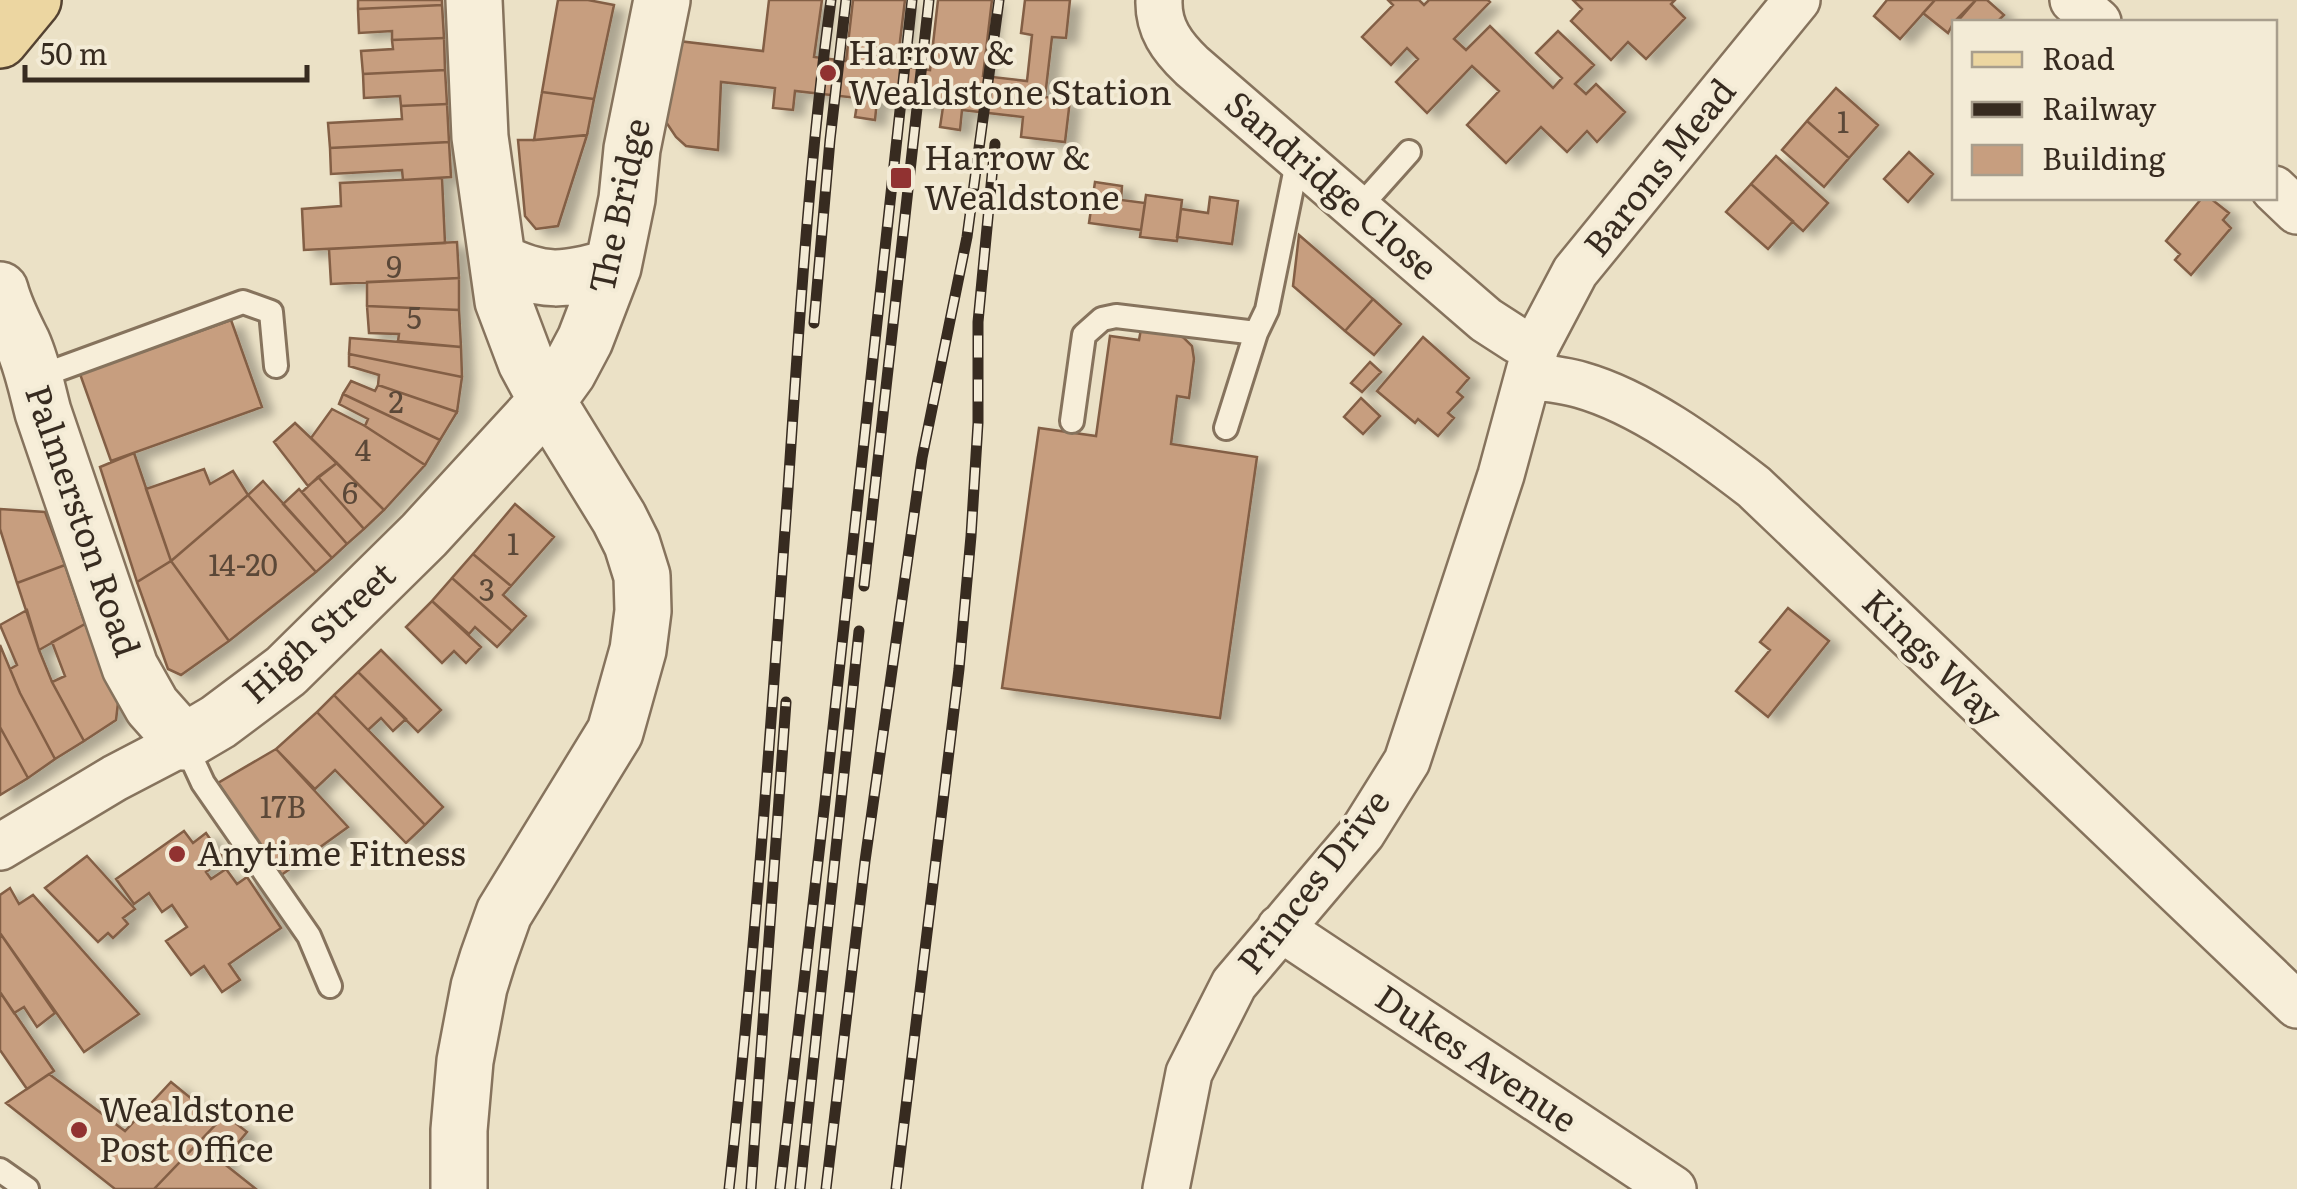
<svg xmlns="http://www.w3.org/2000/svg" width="2297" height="1189" viewBox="0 0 2297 1189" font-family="Literata,serif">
	<defs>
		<filter id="shadow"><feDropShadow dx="11" dy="6" stdDeviation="5" flood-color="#0004"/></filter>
	</defs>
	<rect width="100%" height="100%" fill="#ebe1c6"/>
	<!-- building -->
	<path fill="#c79e7f" stroke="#835e45" stroke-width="2.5" filter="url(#shadow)" d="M358,0H442V5L358,9Z
		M558,0H588L614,5L594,99L542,92Z
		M769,0H822L814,57L846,61L853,0H905L897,66L930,70L938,0H992L983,76L1027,81L1032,35L1021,33L1025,0H1070L1066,38L1052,37L1045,97L1070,100L1065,142L1021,137L1023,117L962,110L960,130L940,127L943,107L877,100L875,120L855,117L858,98L795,91L793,110L773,108L775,88L721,82L718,150L686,146L676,137L664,119L678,41L763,51Z
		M1388,0H1419L1424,5L1429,0H1488L1490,2L1454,39L1466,50L1490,26L1553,88L1562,78L1536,53L1558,31L1594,65L1575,84L1586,94L1596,84L1625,112L1597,142L1587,131L1567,152L1541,127L1506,163L1467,125L1499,91L1472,66L1427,113L1396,82L1418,59L1407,48L1391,65L1362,37L1393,5Z
		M1573,0H1675L1671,4L1685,18L1646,59L1628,42L1611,60L1571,21L1582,9Z
		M1887,0H1935L1900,39L1874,16Z
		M1935,0H1976L1954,22L1948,33L1923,13Z
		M1976,0H1987L2004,15L1997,22H1957Z
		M442,5L444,38L392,40V31L359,33L358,9Z
		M444,38L445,70L363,74L361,51L393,49L392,40Z
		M445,70L447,104L401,106L400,96L364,98L363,74Z
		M1836,88L1878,125L1849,158L1807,121Z
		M542,92L594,99L587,135L534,140Z
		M447,104L449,142L330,148L328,123L402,119L401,106Z
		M1807,121L1849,158L1824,187L1782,150Z
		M587,135L558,226L536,229L525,216L518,140H534Z
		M449,142L451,177L403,180L402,170L331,174L330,148Z
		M1909,152L1933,174L1908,202L1884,179Z
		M1776,156L1828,203L1803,231L1751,184Z
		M442,178L445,243L304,250L302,209L341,206L340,183Z
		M1095,182L1122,186L1121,200L1145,203L1141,230L1089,223Z
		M1751,184L1793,221L1768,249L1726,212Z
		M1146,195L1182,200L1177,241L1140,237Z
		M1210,197L1238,201L1232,244L1177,237L1181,209L1208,213Z
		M2202,198H2210L2229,213L2223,220L2231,228L2191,275L2175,260L2180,254L2166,241Z
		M1299,235L1373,299L1345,331L1293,286Z
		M457,242L459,278L331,284L329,249Z
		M459,278V310L367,306V282Z
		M1373,299L1401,324L1374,355L1345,331Z
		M367,306L459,310L461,347L398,341L399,334L369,333Z
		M231,320L262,407L111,461L80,374Z
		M1141,329L1176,334L1184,338L1192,346L1194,359L1189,398L1177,396L1171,444L1257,457L1220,718L1002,688L1039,428L1096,436L1110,336L1139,340Z
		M1423,337L1469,378L1457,392L1463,397L1448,413L1454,418L1438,436L1418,419L1415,423L1377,391Z
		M350,338L461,347L462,377L349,354Z
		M349,354L462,377L457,412L378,385L379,375L349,366Z
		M1370,362L1381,372L1362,392L1351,383Z
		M351,381L375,391L378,385L457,412L440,440L343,394Z
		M343,394L440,440L425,465L365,426L368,419L339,404Z
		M1361,398L1380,416L1363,434L1344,417Z
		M332,409L365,426L425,465L384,510L311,438Z
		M295,423L337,463L308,486L274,442Z
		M134,453L171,561L137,582L100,467Z
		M337,463L384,510L364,529L318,477Z
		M204,469L210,484L233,471L248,495L171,561L146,489Z
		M318,477L364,529L347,544L302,492Z
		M263,481L332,558L316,572L248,495Z
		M299,489L347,544L332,558L283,504Z
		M248,495L316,572L229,641L171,561Z
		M515,504L554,537L511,586L473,554Z
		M0,509L45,512L65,565L17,583L0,529Z
		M473,554L511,586L503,595L526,616L512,631L452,578Z
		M171,561L229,641L181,675L168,669L137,582Z
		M65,565L85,624L39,650L17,583Z
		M452,578L512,631L497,647L475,627L469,634L432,601Z
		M432,601L481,647L466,663L454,651L442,663L406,627Z
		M1788,608L1829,641L1768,717L1736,691L1770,650L1760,642Z
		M27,610L39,650L52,682L84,741L55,759L20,693L10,669L17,665L0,625Z
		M85,624L118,703L116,720L84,741L52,682L65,676L52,642Z
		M0,645L20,693L55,759L28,778L0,727Z
		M381,650L441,710L418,732L358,672Z
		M358,672L406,719L393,731L381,718L368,730L334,695Z
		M334,695L443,807L425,825L317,712Z
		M317,712L425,825L406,843L335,770L315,789L276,749Z
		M0,727L28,778L0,795Z
		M276,749L348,827L280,876L218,783Z
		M184,831L193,843L206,833L224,859L206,872L211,879L226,869L237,884L247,877L281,928L229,964L240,980L222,992L204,966L191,975L166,941L187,927L172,905L162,912L149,893L134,904L116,879Z
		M87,856L135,909L123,918L128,924L113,938L108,933L98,942L45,888Z
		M10,888L19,904L33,895L139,1014L84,1052L0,933V895Z
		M0,933L55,1013L37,1027L24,1007L14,1013L0,992Z
		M0,992L54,1071L27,1089L0,1050Z
		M49,1074L125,1131L171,1082L219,1121L154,1189H115L6,1103Z
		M225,1115L247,1132L222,1162L256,1189H154Z"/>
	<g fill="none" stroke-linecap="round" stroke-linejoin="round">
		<!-- service casing -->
		<g stroke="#86735d" stroke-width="28">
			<path id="service" d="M1358,209L1409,152
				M35,378L243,302L271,312L276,366
				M1072,421L1084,335L1102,319L1116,316L1256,333
				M1226,428L1256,333L1267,310L1298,158
				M184,742L203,783L309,936L330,986
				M0,1170L27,1189"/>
		</g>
		<!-- minor casing -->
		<g stroke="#86735d" stroke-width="50">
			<path id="minor" d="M1159,0C1158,28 1172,47 1192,66L1486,320L1517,340L1536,346
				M2073,0L2098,22
				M2274,189L2297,211
				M1528,376C1545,378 1564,380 1581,385C1641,402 1705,449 1754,487L2297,1005
				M0,847L115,778L184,742
				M1280,928L1673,1189
				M1166,1189L1189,1073L1234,984L1362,833L1407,761L1501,475L1536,346L1575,272L1797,0"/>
		</g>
		<!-- tertiary casing -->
		<g stroke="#86735d" stroke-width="60">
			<path id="tertiary" d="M498,261C545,285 564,280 613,267
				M0,290C5,309 13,324 22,342C32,364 37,389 43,412L130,667L152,706L184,742L218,722L286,671L424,535L547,401L568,372L585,340L613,267L627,199L632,149L662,0
				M459,1189V1130L465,1061L479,987L488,958L504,913L615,732L638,650L643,611L642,576L632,544L619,518L547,401L526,362L503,301L480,137L474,0"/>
		</g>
		<!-- primary casing -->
		<g stroke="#544231" stroke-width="60">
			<path id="primary" d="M0,40L33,0"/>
		</g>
		<!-- service -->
		<use href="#service" stroke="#f7eed9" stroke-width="22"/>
		<!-- minor -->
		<use href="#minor" stroke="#f7eed9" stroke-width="45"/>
		<!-- tertiary -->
		<use href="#tertiary" stroke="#f7eed9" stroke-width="55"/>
		<!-- primary -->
		<use href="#primary" stroke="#ecd6a1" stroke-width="55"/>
		<!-- rail casing -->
		<g stroke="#372b20" stroke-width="11">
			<path id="rail" d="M814,323L830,140L846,0
				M864,586L929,0
				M729,1189C755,956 771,722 788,489C799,326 809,162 831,0
				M751,1189L786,702
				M780,1189L825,801L912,0
				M800,1189L859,631
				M826,1189L865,861L922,458L967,237L999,0
				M896,1189L959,669L971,536L978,423V322L995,144"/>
		</g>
		<!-- rail -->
		<use href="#rail" stroke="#f3ebd6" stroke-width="8" stroke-dasharray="22" stroke-linecap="butt"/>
	</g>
	<!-- markers -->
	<g fill="#913231" stroke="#f3ebd6" stroke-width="4">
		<circle cx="828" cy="73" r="10"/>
		<rect x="889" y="166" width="24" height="24" rx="5"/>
		<circle cx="177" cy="854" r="10"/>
		<circle cx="79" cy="1130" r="10"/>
	</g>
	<g text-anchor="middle" stroke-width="8" stroke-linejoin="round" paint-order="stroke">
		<!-- number labels -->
		<g font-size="30" fill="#5b4838">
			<text x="1843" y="133">1</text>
			<text x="394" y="278">9</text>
			<text x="414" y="329">5</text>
			<text x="396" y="413">2</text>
			<text x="363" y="461">4</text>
			<text x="350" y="504">6</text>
			<text x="513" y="555">1</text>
			<text x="243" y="576">14-20</text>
			<text x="487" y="601">3</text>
			<text x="283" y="818">17B</text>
		</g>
		<!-- poi labels -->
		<g font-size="35" fill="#372b20" stroke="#f3ebd6" text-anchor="start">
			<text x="848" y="65">Harrow &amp;<tspan x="848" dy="40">Wealdstone Station</tspan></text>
			<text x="924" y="170">Harrow &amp;<tspan x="924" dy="40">Wealdstone</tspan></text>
			<text x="197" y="866">Anytime Fitness</text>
			<text x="99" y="1122">Wealdstone<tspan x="99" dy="40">Post Office</tspan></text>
		</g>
		<!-- street labels -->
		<g font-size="35" fill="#372b20" stroke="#f3ebd6">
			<text transform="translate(1660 168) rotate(-51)" y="12">Barons Mead</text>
			<text transform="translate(1331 186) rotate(41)" y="12">Sandridge Close</text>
			<text transform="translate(620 206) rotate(-78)" y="12">The Bridge</text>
			<text transform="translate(82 521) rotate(71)" y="12">Palmerston Road</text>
			<text transform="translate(319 633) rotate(-42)" y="12">High Street</text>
			<text transform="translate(1932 658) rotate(44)" y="12">Kings Way</text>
			<text transform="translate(1314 882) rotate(-52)" y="12">Princes Drive</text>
			<text transform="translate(1476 1059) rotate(34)" y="12">Dukes Avenue</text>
		</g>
	</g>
	<!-- legend -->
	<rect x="1952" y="20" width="325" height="180" fill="#f3ebd6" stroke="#a89e8d" stroke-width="2.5"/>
	<rect x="1972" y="52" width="50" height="15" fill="#ecd6a1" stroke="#a89e8d" stroke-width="2.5"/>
	<text x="2042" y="70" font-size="30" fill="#372b20">Road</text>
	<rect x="1972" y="102" width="50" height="15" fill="#372b20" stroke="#a89e8d" stroke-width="2.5"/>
	<text x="2042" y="120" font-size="30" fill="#372b20">Railway</text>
	<rect x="1972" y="145" width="50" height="30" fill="#c79e7f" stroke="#a89e8d" stroke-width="2.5"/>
	<text x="2042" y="170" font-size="30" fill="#372b20">Building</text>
	<!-- scale -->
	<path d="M25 65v15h282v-15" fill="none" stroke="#372b20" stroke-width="5"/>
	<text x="40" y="65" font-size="30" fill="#372b20" stroke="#f3ebd6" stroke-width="8" paint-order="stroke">50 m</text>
</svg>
